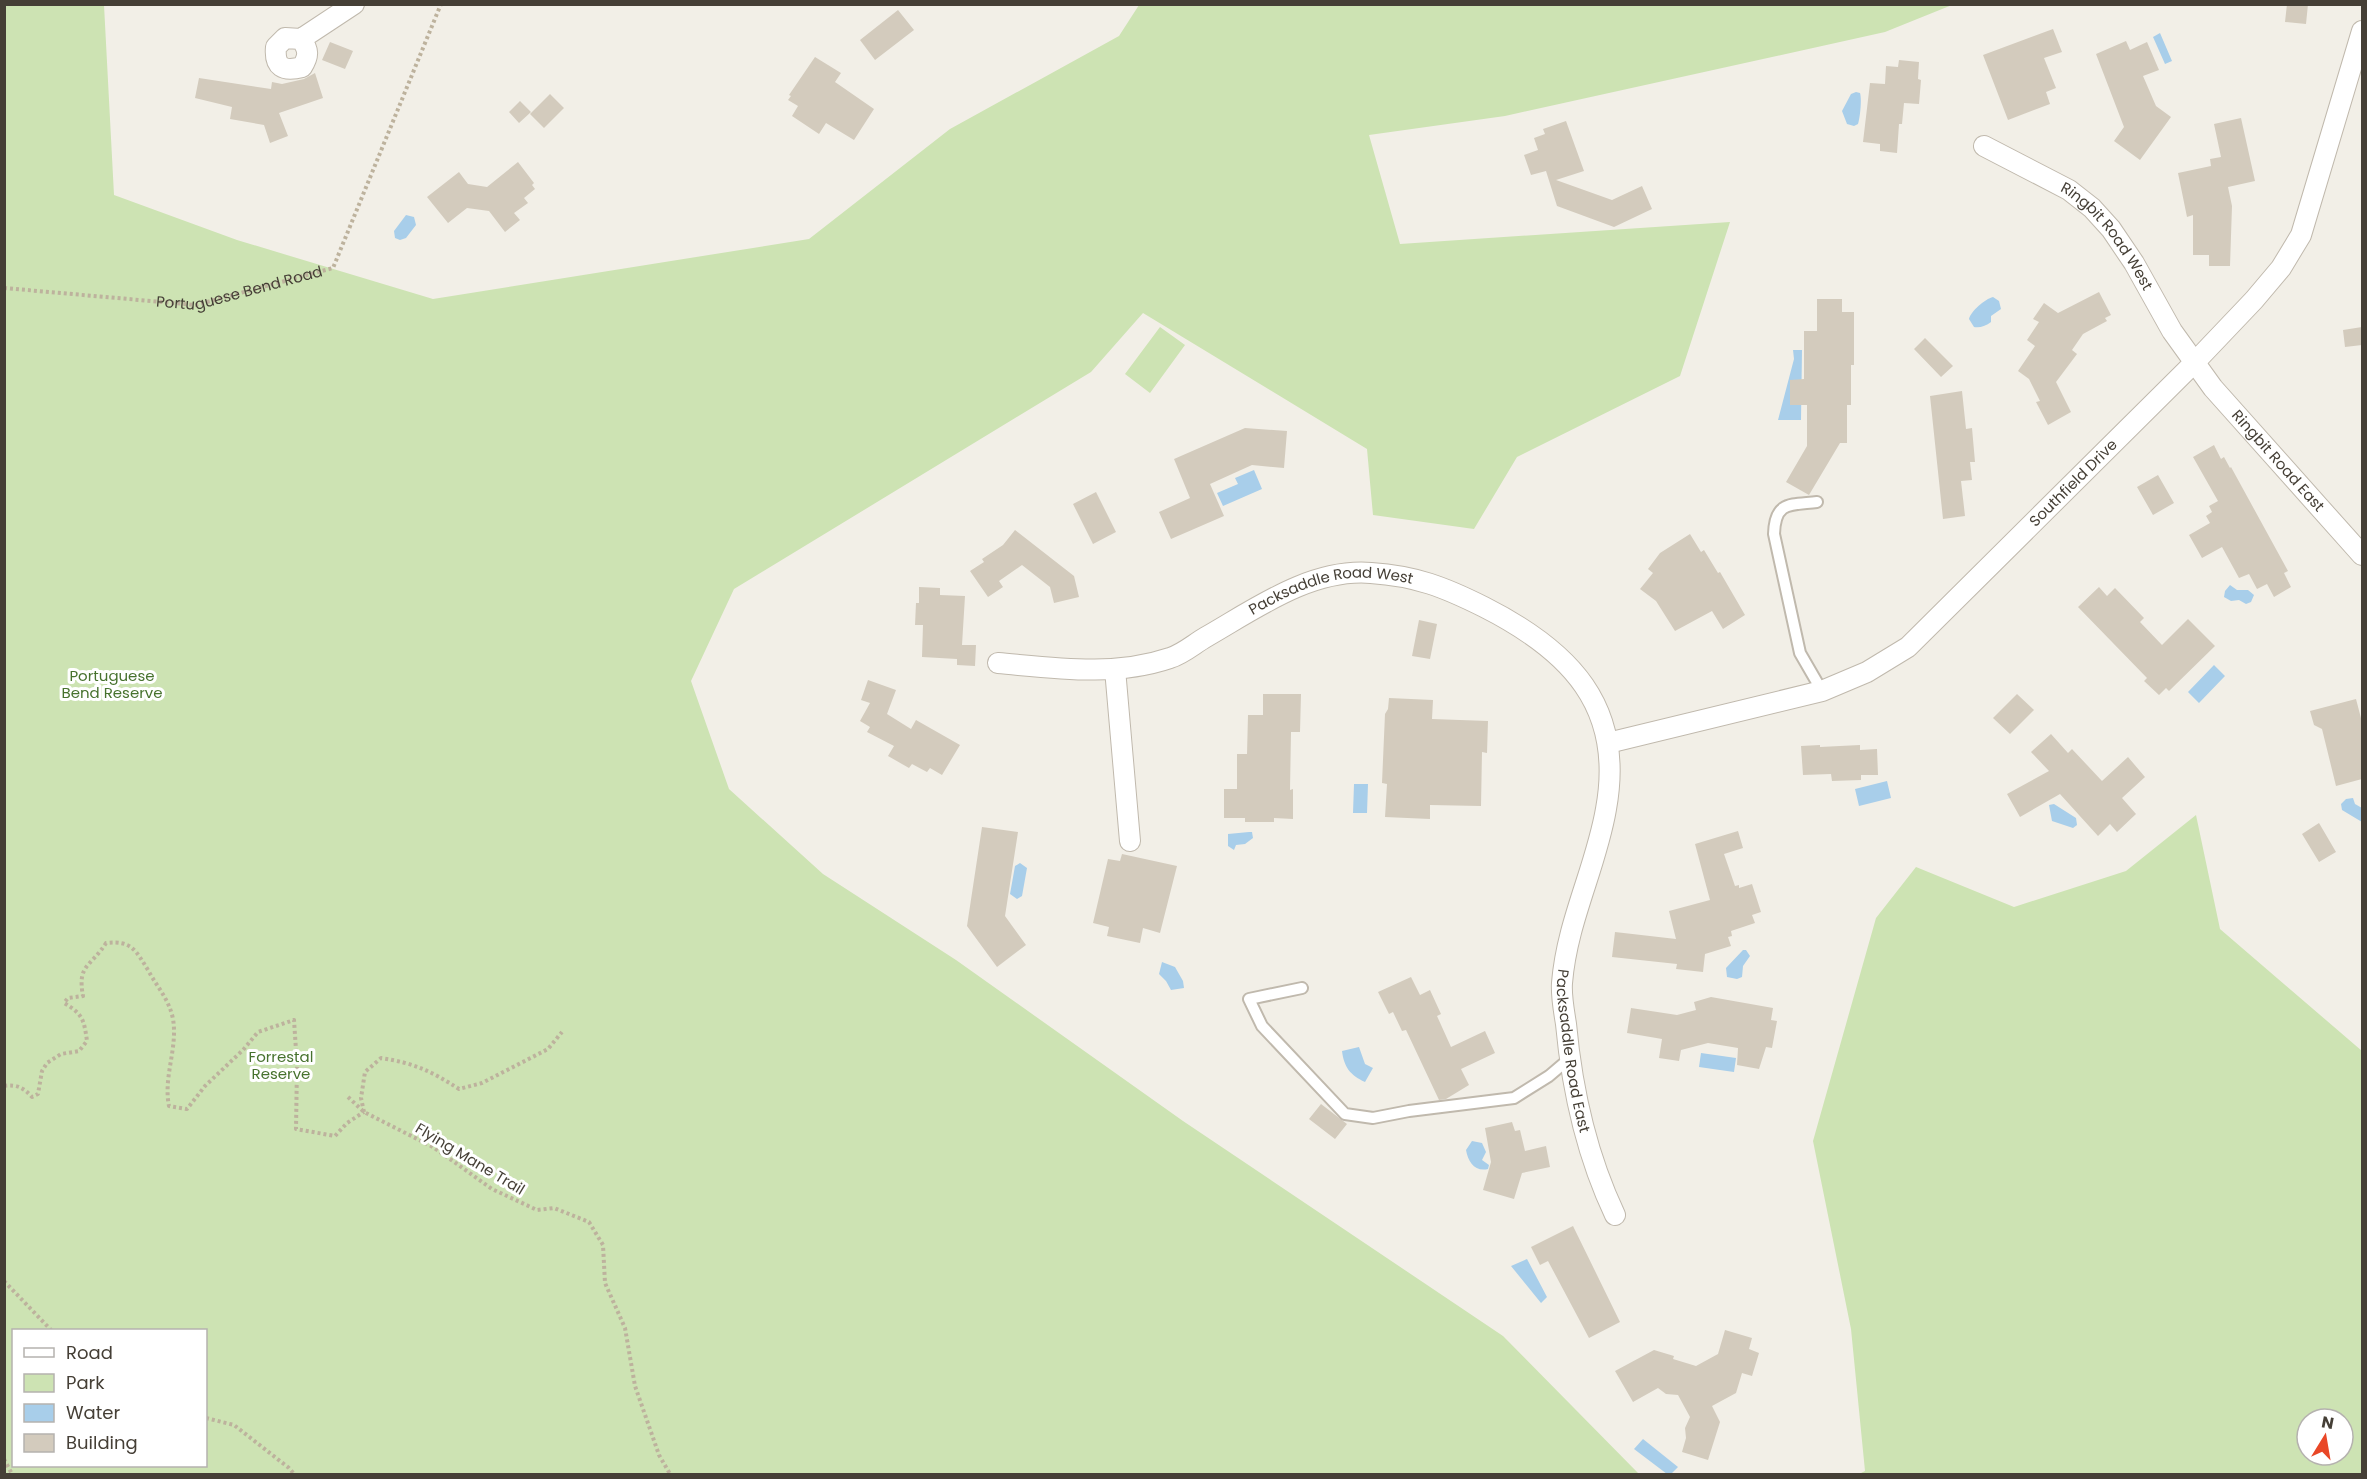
<svg xmlns="http://www.w3.org/2000/svg" width="2367" height="1479" viewBox="0 0 2367 1479" font-family="Poppins,sans-serif">
	<rect width="100%" height="100%" fill="#f2efe7"/>
	<!-- green -->
	<path fill="#cde3b3" fill-rule="evenodd" d="M5,4L104,5L114,195L237,240L433,299L809,239L950,129L1119,36L1139,5H1952L1885,32L1505,116L1369,135L1400,244L1730,222L1680,376L1517,457L1474,529L1373,515L1367,449L1143,313L1091,372L734,589L691,681L729,789L823,874L956,960L1183,1121L1503,1336L1639,1474H5ZM206,1330V1466H14V1330Z
		M1160,327L1185,345L1150,393L1125,374Z
		M2196,815L2220,929L2362,1051V1474H1859L1865,1471L1851,1329L1813,1141L1876,918L1916,867L2014,907L2126,871ZM2307,1419H2343V1455H2307Z"/>
	<!-- water -->
	<path fill="#a8ceea" d="M2160,33L2172,61L2165,64L2153,37Z
		M1856,92L1860,93C1862,99 1860,118 1858,124L1854,126L1847,124L1842,111L1851,94Z
		M406,215L414,217L416,225L406,238L400,240L395,238L394,231Z
		M1993,297L1999,301L2001,309L1991,316V322C1986,326 1980,328 1974,327L1969,319C1971,311 1985,299 1993,297Z
		M1793,350H1802L1801,420H1778L1794,359Z
		M1254,470L1262,489L1223,506L1217,493L1238,484L1235,478Z
		M2230,585L2237,590H2248L2254,595L2251,602L2246,604L2239,600L2231,601L2224,597L2225,591Z
		M2214,665L2225,676L2199,703L2188,692Z
		M1887,781L1891,798L1859,806L1855,789Z
		M1354,784H1368L1367,813H1353Z
		M2353,798L2355,804L2362,808V822L2342,810L2341,804L2346,799Z
		M2054,804L2076,818L2077,825L2073,828L2052,821L2049,805Z
		M1249,832H1252L1253,838L1245,844L1236,845L1234,850L1228,846V834Z
		M1020,863L1027,868L1022,896L1017,899L1010,894L1015,866Z
		M1743,950H1746L1750,956L1743,966L1742,977L1737,979L1727,977L1726,968Z
		M1162,962L1175,967L1183,981L1184,988L1171,990L1166,981L1159,974Z
		M1359,1047L1365,1064L1373,1068L1365,1082C1350,1075 1344,1067 1342,1051Z
		M1701,1053L1736,1058L1734,1072L1699,1067Z
		M1472,1141L1482,1143L1486,1152L1482,1160L1489,1165L1488,1169C1475,1172 1468,1162 1466,1150Z
		M1527,1259L1547,1297L1541,1303L1511,1266Z
		M1643,1439L1678,1467L1671,1474H1667L1634,1449Z"/>
	<!-- building -->
	<path fill="#d3cbbd" d="M2287,4H2308L2306,24L2285,22Z
		M898,10L914,30L875,60L860,40Z
		M2053,29L2062,52L2044,58L2056,88L2046,92L2050,104L2008,120L1983,55Z
		M2126,41L2130,50L2147,42L2159,70L2143,76L2156,106L2171,117L2140,160L2114,141L2124,127L2096,54Z
		M330,42L353,51L345,69L322,60Z
		M815,57L841,73L835,82L874,109L854,140L826,123L819,134L792,116L798,106L788,100L791,96L789,95Z
		M1899,60L1919,62L1918,79L1921,80L1919,104L1904,103L1902,124H1899L1897,153L1880,151V144L1863,142L1870,83L1885,84L1886,66L1898,67Z
		M315,73L323,98L279,113L288,136L270,143L264,125L230,119L232,107L195,98L199,78L271,89L272,82L282,84L304,79Z
		M550,94L564,108L544,128L530,114Z
		M520,101L531,112L519,123L509,112Z
		M2241,118L2255,181L2228,187L2232,206L2230,266H2209V255H2193V215L2187,217L2178,173L2211,166L2210,159L2221,157L2214,124Z
		M1566,121L1584,171L1556,180L1612,200L1642,186L1652,209L1614,227L1557,206L1546,171L1531,175L1524,155L1538,150L1534,138L1545,134L1543,129Z
		M518,162L534,183L532,185L535,189L524,198L528,203L514,213L520,220L505,232L489,211L467,208L448,223L427,197L459,172L468,184L487,187Z
		M2099,292L2111,315L2105,318L2107,321L2083,334L2072,350L2077,354L2056,382L2071,412L2048,425L2036,402L2040,401L2029,379L2018,371L2035,346L2027,340L2039,322L2033,319L2044,303L2058,313Z
		M1817,299H1842V312H1854V365H1851V405H1847V443H1840L1809,495L1786,482L1807,446V405H1790V380L1804,379V331H1817Z
		M2362,327V345L2345,347L2343,330Z
		M1925,338L1953,366L1941,377L1914,349Z
		M1962,391L1966,429L1972,428L1975,462H1970L1972,480L1961,481L1965,516L1943,519L1930,396Z
		M1245,428L1287,431L1284,468L1252,465L1210,484L1224,516L1171,539L1159,512L1190,498L1174,459Z
		M2214,445L2221,459L2224,457L2230,468L2231,467L2288,571L2284,573L2291,587L2274,597L2267,584L2257,589L2249,574L2239,578L2222,547L2202,558L2189,535L2210,523L2206,516L2212,512L2209,506L2218,501L2193,457Z
		M2158,475L2174,503L2153,515L2137,487Z
		M1096,492L1116,532L1093,544L1073,504Z
		M1015,530L1074,576L1079,597L1054,603L1050,587L1022,565L999,581L1003,587L988,597L970,571L984,562L982,559L1003,545Z
		M1690,534L1701,552L1704,550L1718,573L1720,572L1745,615L1723,629L1712,611L1675,631L1656,601L1640,589L1653,573L1648,569L1660,553Z
		M919,587L940,588V595L965,596L962,645H976L975,666L957,665V659L922,657L923,625H915L916,603H919Z
		M2099,587L2107,596L2115,588L2144,618L2140,622L2162,645L2188,619L2215,646L2169,691L2166,688L2159,695L2144,681L2147,678L2078,607Z
		M1419,620L1437,624L1430,659L1412,656Z
		M868,680L896,690L887,714L911,729L916,720L960,745L942,775L930,768L927,772L912,764L909,768L888,756L894,746L867,732L870,727L860,721L870,703L861,700Z
		M1263,694H1301L1300,732H1291L1290,790L1293,789V819L1274,818V822H1245V818H1224V789H1237V754H1247L1248,715H1263Z
		M2017,694L2034,710L2010,734L1993,718Z
		M1389,698L1433,700L1432,719L1488,721L1487,753L1482,752L1481,806L1430,805V819L1385,817L1387,784L1382,783L1385,714L1388,709Z
		M2356,699L2362,722V779L2336,786L2322,729L2314,725L2310,711Z
		M2051,734L2068,753L2072,749L2102,781L2128,757L2145,777L2122,798L2136,814L2117,832L2110,824L2098,836L2060,794L2020,817L2007,794L2049,771L2031,752Z
		M1820,745V747L1860,745V750L1877,749L1878,775H1861V780L1832,781L1831,774L1803,775L1801,746Z
		M2319,823L2336,852L2319,862L2302,834Z
		M982,827L1018,832L1005,916L1026,945L997,967L967,926Z
		M1738,831L1743,848L1724,854L1735,886L1739,885V888L1752,884L1761,912L1752,915L1755,923L1731,931L1732,936L1728,937L1731,946L1705,954L1703,972L1676,969L1677,964L1612,957L1615,932L1676,939L1669,911L1710,900L1695,844Z
		M1122,854L1177,866L1160,933L1143,928L1140,943L1107,936L1109,927L1093,923L1108,859L1120,861Z
		M1411,977L1420,995L1430,990L1441,1014L1437,1016L1451,1047L1485,1031L1495,1053L1461,1069L1469,1085L1446,1099L1439,1100L1406,1030L1402,1031L1393,1012L1389,1014L1378,992Z
		M1711,997L1773,1008L1771,1020L1777,1021L1772,1048L1766,1047L1759,1069L1737,1065L1738,1048L1708,1043L1681,1050L1679,1061L1659,1058L1662,1039L1627,1033L1631,1008L1677,1015L1696,1010L1694,1002Z
		M1321,1104L1347,1124L1335,1139L1309,1119Z
		M1512,1122L1515,1131L1520,1130L1525,1151L1546,1146L1550,1167L1522,1173L1514,1199L1483,1190L1491,1162L1485,1128Z
		M1573,1226L1620,1322L1589,1338L1548,1261L1540,1265L1531,1247Z
		M1725,1330L1752,1338L1749,1349L1759,1353L1752,1376L1742,1373L1736,1393L1712,1406L1720,1422L1708,1460L1682,1452L1686,1438L1685,1428L1690,1417L1678,1395L1666,1394L1658,1388L1633,1402L1615,1371L1654,1350L1674,1356L1673,1359L1696,1366L1718,1354Z"/>
	<g fill="none" stroke-linecap="round" stroke-linejoin="round">
		<!-- lane casing -->
		<g stroke="#c0b9ad" stroke-width="14">
			<path id="lane" d="M1817,502C1790,505 1775,501 1774,534L1800,653L1822,691
				M1302,988L1249,999L1262,1026L1345,1114L1373,1118L1409,1111L1514,1098L1549,1076L1569,1059"/>
		</g>
		<!-- street casing -->
		<g stroke="#c0b9ad" stroke-width="22">
			<g id="street">
				<path d="M301,39C309,50 309,56 302,67C283,72 274,67 276,47L285,38L301,39L354,4"/>
				<path id="s2" d="M1984,146L2069,190L2092,208L2111,229L2134,263L2172,331L2213,388L2362,555"/>
				<path id="s3" d="M998,663C1055,668 1114,677 1170,658C1183,654 1194,644 1206,637C1255,609 1311,568 1371,573C1416,576 1444,587 1484,607C1569,650 1625,706 1606,809C1596,868 1567,921 1562,983C1561,996 1564,1011 1566,1024C1572,1089 1587,1156 1615,1215"/>
				<path d="M1115,669L1130,841"/>
				<path id="s4" d="M1608,743L1822,691L1867,672L1908,647L2195,362L2254,300L2281,268L2301,235L2362,31"/>
			</g>
		</g>
		<!-- path -->
		<g stroke="#bdb29d" stroke-width="4" stroke-dasharray="3 3" stroke-linecap="butt">
			<path id="s1" d="M4,288L196,305L333,268L441,4"/>
			<path d="M4,1086C17,1084 24,1088 32,1097L38,1094L42,1071L47,1063L61,1054L79,1051L87,1041C84,1020 83,1014 64,1003L68,998L83,996C77,964 91,967 106,943C132,940 136,951 148,970C157,987 169,999 173,1019C178,1048 163,1077 169,1106L187,1109L205,1086L243,1050L258,1032L294,1020L297,1065L296,1129L335,1136L347,1123L364,1112"/>
			<path d="M348,1097L364,1112L433,1147L492,1189L537,1210L554,1208L589,1222L603,1245L605,1283L625,1328L635,1386L659,1455L670,1474"/>
			<path d="M364,1112L361,1098L365,1072L381,1058C414,1063 431,1071 459,1089L482,1083L548,1049L562,1032"/>
			<path d="M4,1281L51,1330"/>
			<path d="M206,1418L234,1425L289,1468L294,1474"/>
			<path d="M4,1459L12,1474"/>
		</g>
		<!-- lane -->
		<use href="#lane" stroke="#fff" stroke-width="10"/>
		<!-- street -->
		<use href="#street" stroke="#fff" stroke-width="20"/>
	</g>
	<g text-anchor="middle" stroke-width="6" stroke-linejoin="round" paint-order="stroke">
		<!-- street labels -->
		<g font-size="15" fill="#453f36" stroke="#fff">
			<text dy="5" stroke="none"><textPath href="#s2" startOffset="156">Ringbit Road West</textPath></text>
			<text dy="5" stroke="none"><textPath href="#s1" startOffset="238">Portuguese Bend Road</textPath></text>
			<text dy="5" stroke="none"><textPath href="#s2" startOffset="440">Ringbit Road East</textPath></text>
			<text dy="5" stroke="none"><textPath href="#s4" startOffset="550">Southfield Drive</textPath></text>
			<text dy="5" stroke="none"><textPath href="#s3" startOffset="352">Packsaddle Road West</textPath></text>
			<text dy="5" stroke="none"><textPath href="#s3" startOffset="1020">Packsaddle Road East</textPath></text>
			<text transform="translate(470 1159) rotate(31)" y="5">Flying Mane Trail</text>
		</g>
		<!-- park labels -->
		<g font-size="15" fill="#47722e" stroke="#fff">
			<text x="112" y="681">Portuguese<tspan x="112" dy="17">Bend Reserve</tspan></text>
			<text x="281" y="1062">Forrestal<tspan x="281" dy="17">Reserve</tspan></text>
		</g>
	</g>
	<!-- border -->
	<rect width="2367" height="1479" fill="none" stroke="#453f36" stroke-width="12"/>
	<!-- legend -->
	<rect x="12" y="1329" width="195" height="138" fill="#ffffff" stroke="#b5b2af" stroke-width="1.5"/>
	<rect x="24" y="1348" width="30" height="9" fill="#ffffff" stroke="#b5b2af" stroke-width="1.5"/>
	<text x="66" y="1359" font-size="18" fill="#453f36">Road</text>
	<rect x="24" y="1374" width="30" height="18" fill="#cde3b3" stroke="#b5b2af" stroke-width="1.5"/>
	<text x="66" y="1389" font-size="18" fill="#453f36">Park</text>
	<rect x="24" y="1404" width="30" height="18" fill="#a8ceea" stroke="#b5b2af" stroke-width="1.5"/>
	<text x="66" y="1419" font-size="18" fill="#453f36">Water</text>
	<rect x="24" y="1434" width="30" height="18" fill="#d3cbbd" stroke="#b5b2af" stroke-width="1.5"/>
	<text x="66" y="1449" font-size="18" fill="#453f36">Building</text>
	<!-- north arrow -->
	<g transform="translate(2325 1437) rotate(11)"><circle r="28" fill="#ffffff" stroke="#b5b2af" stroke-width="1.5"/>
	<path d="M0-4.5L10 22L0 15L-10 22Z" fill="#e94727"/>
	<text y="-9" font-size="16" font-weight="bold" text-anchor="middle" fill="#453f36">N</text>
	</g>
</svg>
